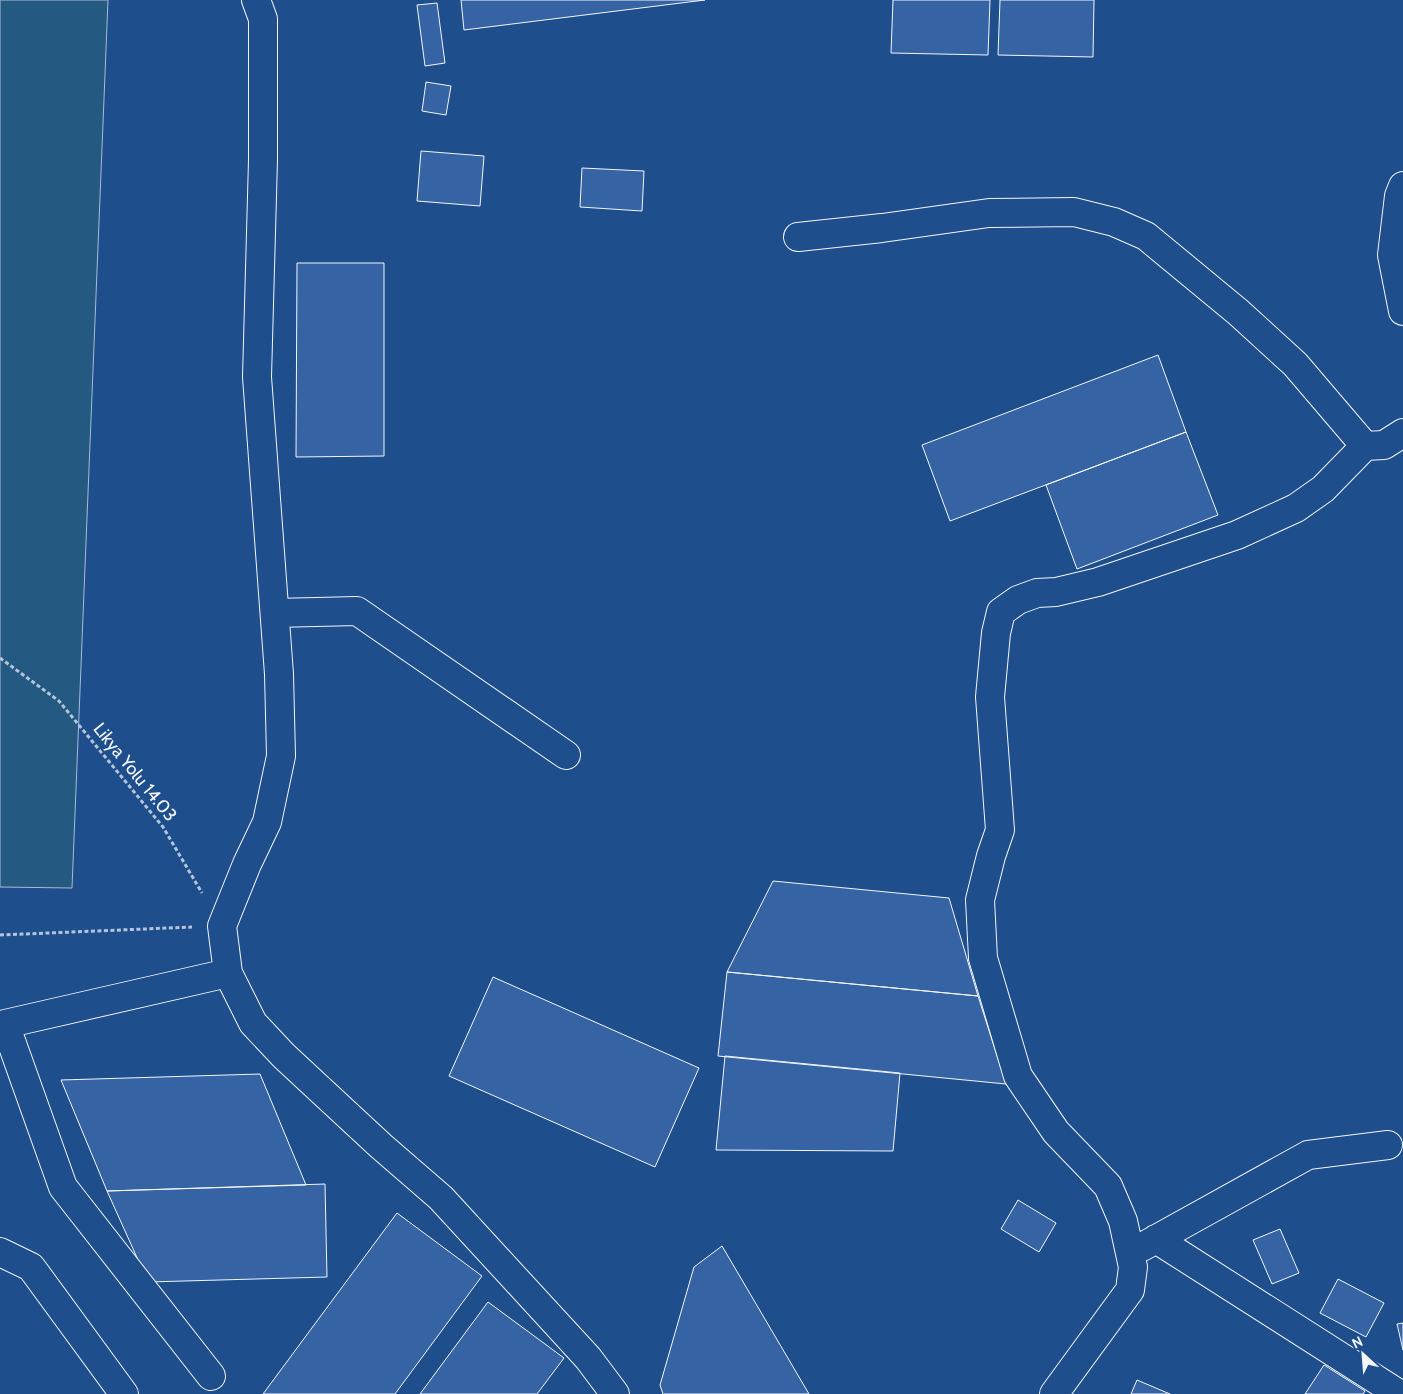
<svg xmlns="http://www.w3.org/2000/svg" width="1403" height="1394" viewBox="0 0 1403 1394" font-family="Cabin,sans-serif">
	<rect width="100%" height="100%" fill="#1f4e8c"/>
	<!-- green -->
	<path fill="#245a82" stroke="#a8bbd7" d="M0,0H108L72,888L0,887Z"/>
	<!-- building -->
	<path fill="#3563a3" stroke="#f2f6ff" d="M461,0H705L464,30Z
		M893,0H990L988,55L891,53Z
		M1000,0H1094L1093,57L998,55Z
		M437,3L445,63L425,66L417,5Z
		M426,82L451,86L446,115L422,111Z
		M421,151L484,156L480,206L417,201Z
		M582,168L644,171L642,211L580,207Z
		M297,263H384V456L296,457Z
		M1158,355L1186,432L950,521L922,445Z
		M1186,432L1218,515L1077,569L1046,485Z
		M773,881L949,898L978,996L727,972Z
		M727,972L978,996L1006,1084L718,1056Z
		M493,977L699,1068L655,1167L449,1076Z
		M725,1056L900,1073L893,1151L716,1150Z
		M260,1074L306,1185L107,1191L61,1080Z
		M325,1184L327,1277L148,1282L107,1191Z
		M1018,1200L1056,1223L1039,1252L1001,1229Z
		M397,1213L482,1276L395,1394H263Z
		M1280,1229L1299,1273L1272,1284L1253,1240Z
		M722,1246L809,1394H663L660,1385L694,1267Z
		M1338,1279L1384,1303L1366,1337L1320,1313Z
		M488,1302L564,1358L537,1394H420Z
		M1403,1323V1350L1397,1324Z
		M1324,1365L1365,1391L1363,1394H1305Z
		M1137,1380L1170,1394H1131Z"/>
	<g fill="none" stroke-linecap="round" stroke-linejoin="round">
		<!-- minor casing -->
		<g stroke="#f2f6ff" stroke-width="30">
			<path id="minor" d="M256,0L263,19V160L257,377L279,674L281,756L267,822L247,864L222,926L228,973L253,1023L284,1056L326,1095L381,1146L441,1198L588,1358L615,1394
				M1403,186L1399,196L1392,255L1403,311
				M798,237L882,228L989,213L1074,212L1114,222L1146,236L1238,312L1295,364L1365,446
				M275,613L357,611L566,755
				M1156,1239L1399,1394
				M1142,1247L1308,1155L1388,1145
				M0,1252L31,1267L124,1394
				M211,1376L63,1187L5,1024L228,973
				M1054,1394L1130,1290L1133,1267L1123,1221L1108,1186L1056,1132L1018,1076L983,958L980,900L991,856L1000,830L990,697L996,633L1001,612L1018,600L1037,593L1056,592L1098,582L1237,535L1296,508L1323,489L1365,446L1384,445L1403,433"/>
		</g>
		<!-- path -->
		<path stroke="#b3c4dc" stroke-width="3" stroke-dasharray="4 2.5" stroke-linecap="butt" d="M0,658L59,701L163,827L202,893
			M0,935L192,927"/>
		<!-- minor -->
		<use href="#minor" stroke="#1f4e8c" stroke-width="28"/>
	</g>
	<g text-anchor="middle" stroke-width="4" stroke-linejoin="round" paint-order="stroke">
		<!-- street labels -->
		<g font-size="18" fill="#f2f6ff" stroke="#1f4e8c">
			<text transform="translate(135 772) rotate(51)" y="6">Likya Yolu 14.03</text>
		</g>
	</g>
	<!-- north arrow -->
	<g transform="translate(1363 1354) rotate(334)" stroke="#1f4e8c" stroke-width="4" paint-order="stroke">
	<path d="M0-4L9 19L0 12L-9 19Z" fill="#f2f6ff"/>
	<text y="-8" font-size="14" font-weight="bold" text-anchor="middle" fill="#f2f6ff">N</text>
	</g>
</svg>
